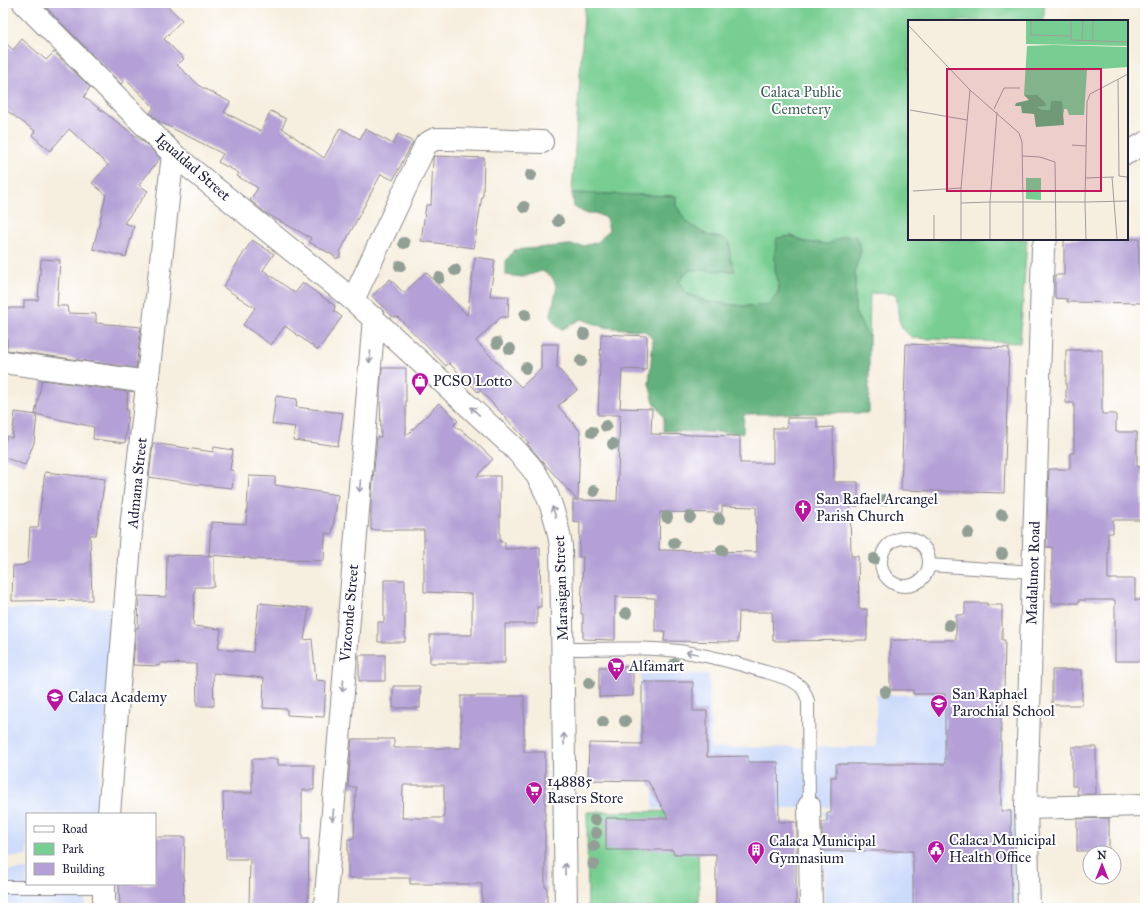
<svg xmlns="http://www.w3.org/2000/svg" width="1148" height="911" viewBox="0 0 1148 911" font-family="'IM FELL Great Primer',serif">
	<rect width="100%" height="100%" fill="#fff"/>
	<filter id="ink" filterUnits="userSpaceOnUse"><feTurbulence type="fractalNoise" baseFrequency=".025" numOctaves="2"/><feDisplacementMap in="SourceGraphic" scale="8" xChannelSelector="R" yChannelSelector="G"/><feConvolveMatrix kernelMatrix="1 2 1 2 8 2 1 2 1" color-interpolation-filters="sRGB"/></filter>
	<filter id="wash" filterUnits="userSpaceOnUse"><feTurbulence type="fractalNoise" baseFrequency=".012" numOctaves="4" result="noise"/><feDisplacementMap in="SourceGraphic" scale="16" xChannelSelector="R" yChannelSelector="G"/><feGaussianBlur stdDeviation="0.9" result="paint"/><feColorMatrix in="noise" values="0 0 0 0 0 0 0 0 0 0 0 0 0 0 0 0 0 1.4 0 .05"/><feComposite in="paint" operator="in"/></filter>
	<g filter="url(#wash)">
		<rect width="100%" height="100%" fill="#f6eede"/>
		<!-- built -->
		<path fill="#cddbfa" d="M119,607L95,814H27V856L3,857V609Z
			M641,674H709L711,748L876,747V695L1002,694L1003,806L653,809V742H641Z
			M1015,810L1016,908H824V811Z
			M27,869V884H85V908H3V871Z"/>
		<!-- green -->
		<path fill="#78ce92" stroke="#4d7866" d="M585,3H1055L1044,4V21H909V239H1027L1020,343L912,338L902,328L899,320L896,294L870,293L869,338L855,312V271L861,250L844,236L828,244L805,242L792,236L775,270C781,289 781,289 769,305L744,306L708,302L685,293L679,281L689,270L735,271L730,257V243L725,239L707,235L686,222L676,205V196L572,193Z
			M698,811L699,908H588L587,812Z"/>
		<!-- forest -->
		<path fill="#62b17c" stroke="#426a5c" d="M572,193L676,196V205L686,222L707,235L725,239L730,243V257L735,271L689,270L679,281L685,293L708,302L744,306L769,305L779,292V283L775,270V251L777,238L792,236L805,242L828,244L844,236H856L861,250L855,271V312L869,338V413L744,414L743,433L664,431V418L654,402L649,384L653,340L645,331L603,327L581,319L561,330L553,321L551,314L557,287L552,277L542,271L523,277L506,275V261L514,250L569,245L583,246L598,242L609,230L606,218L595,213H585L574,207Z"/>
		<g id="blocks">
			<!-- building -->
			<path fill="#b4a0d6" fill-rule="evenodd" d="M42,3H164L182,20L164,39L184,59L177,65L201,87L230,102L224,112L261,131L271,111L286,119L282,128L324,158L340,128L360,139L365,129L393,144L398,134L413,142L393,180L381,174L340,252V258L338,257L337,259L331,254L309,242L311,238L267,214L250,200L258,188L237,176L239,173L218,162L223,154L158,121L150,113L154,107L125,79L121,84Z
				M22,39L46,60L54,52L90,87L84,97L146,144L160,158L139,185L148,191L124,223L134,226L126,257L93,249L106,195L92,183L108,165L69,129L50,151L32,135L35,131L3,108V40L13,50Z
				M434,156L484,158L483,196H482L474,248L421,241L426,205H431L433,159Z
				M1064,239H1139V275H1145V303L1067,302V299L1055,298V275H1064Z
				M252,240L274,254L263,270L295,293L303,283L335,306L334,311L342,317L318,350L285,326L271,345L243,325L255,308L223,287L232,273H231Z
				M475,257L495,260L490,296H509L508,317H501L476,341L521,387L541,369V344H558L557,367L577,390L558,406L580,431L578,500L617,501L620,414V415H598L601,334L647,336L646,370L622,369L620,408L652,409L651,434L740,436V463H773V428H787V418H817V428L833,427L834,482H858V506H850L851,556H858L859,609H867V640L773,641L772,612H739L738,642L664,641L665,631H655V598L615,597V640L583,639V614H581L583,557H579L580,522L573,521V500H577L527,444L529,443L480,390L478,392L449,363L446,366L398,317H393L372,296L390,279L404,293L426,272L467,315ZM722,506L756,507L757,552L659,550L660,512L722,513Z
				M41,259L60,260L57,306H67L68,313L96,314V323L141,327L136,368L7,350V338H3V308H24V300H38Z
				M906,344L1009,348L1004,493L901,490Z
				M1066,350H1102V414H1116V432H1137V467H1142V520H1113V533H1108V579H1135V600H1145V645H1142V661H1115V600H1079V603H1052V547H1046L1049,469H1070V453H1074V403H1066Z
				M382,368H406V436L439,403L458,421L454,425L474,440V441L493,459L477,476H500V542H505V549L540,547L541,607H537V624H505V663H430V635H472V594L424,592V530H371V504L377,437H381L380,391Z
				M42,380L128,392L126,410L128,411L125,443L93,439L94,427L35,414Z
				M276,396L297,399L296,407L343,413L338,446L293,440L295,427L272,424Z
				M15,412L37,415L34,443L25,465L3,457V445L7,436L12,438Z
				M153,443L213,452L214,447L233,450L230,470L234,471L232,488L194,484L149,477Z
				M45,472L105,479L96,535H90L92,600L12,601L13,566L24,565V564L28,563L30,528H38Z
				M249,476L275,477V485L338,495L332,534L325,533L324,561L250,559V558L209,555L211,522L246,524Z
				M167,555L214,556V587H195L193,626L221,629L218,649L253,652L259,603L309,608L304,640L312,639L316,680L326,681L324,717L287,715V709L263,708L264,678L213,673L214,706H197L196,664L160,663V666L133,665L136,628H138L139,596L166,597Z
				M384,580H405V642H378V622H384Z
				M965,603H987V605H1002V640H1005L1004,690H1001V811H1011L1012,908H918V905H913V851H822V822H827V813H831V777H836V764H945V694H913V690H890V640H956V615H965Z
				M359,655H385V681H359Z
				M599,667H633V696L599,697Z
				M1052,670H1082V705H1052Z
				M642,682H693V711H707V757L748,756V762H778L779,822H797V851H796V908H716V854H673V850H606V818H668L648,781L588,780L589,743L642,744Z
				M393,686H420V708H393Z
				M461,696H524V752H545V887H547V908H505V906H482V884H410V878H348V839H354L356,787H348L352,739H394V748H461ZM403,785H444V818H402Z
				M1072,747H1096V794H1077V786H1072Z
				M252,759H278V765H314V790H302V839H309L308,908H249L250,859H226V830H224L223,793H252Z
				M1109,818V851H1077V819Z
				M155,837H185L183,908H120L119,884H155Z"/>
		</g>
	</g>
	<g filter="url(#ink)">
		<use href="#blocks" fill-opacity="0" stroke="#8c888c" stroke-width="1"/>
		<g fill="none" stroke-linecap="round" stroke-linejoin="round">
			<!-- service casing -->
			<g stroke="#8c888c" stroke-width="14">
				<path id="service" d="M881 562a24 24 0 1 1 48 0a24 24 0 1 1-48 0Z
					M929,565L1034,572
					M563,649C605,649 649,646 691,653C714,657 737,663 759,670C772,674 792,678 801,687C805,691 806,696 808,701L809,806
					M3,887H104"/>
			</g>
			<!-- minor casing -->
			<g stroke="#8c888c" stroke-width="24">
				<path id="minor" d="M353,300L426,144L435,139H452L542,142
					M3,362L148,382
					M809,806L811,908
					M1026,808L1145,805
					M109,814L132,519L173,154
					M104,884V908"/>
			</g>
			<!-- tertiary casing -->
			<g stroke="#8c888c" stroke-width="24">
				<path id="tertiary" d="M24,3L173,154L353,300L512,446C520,455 529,463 536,474C550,496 557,520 561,546L566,908
					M325,908L374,318"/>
			</g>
			<!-- secondary casing -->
			<g stroke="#8c888c" stroke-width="24">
				<path id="secondary" d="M1127,153L1145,143
					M1029,908L1026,808L1043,248L1046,239"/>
			</g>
			<!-- service -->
			<use href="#service" stroke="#fff" stroke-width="12"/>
			<!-- minor -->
			<use href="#minor" stroke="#fff" stroke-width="22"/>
			<!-- tertiary -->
			<use href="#tertiary" stroke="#fff" stroke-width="22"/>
			<!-- secondary -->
			<use href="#secondary" stroke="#fff" stroke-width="22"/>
		</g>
		<!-- trees -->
		<g fill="#929f95">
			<circle cx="531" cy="175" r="6"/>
			<circle cx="524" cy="207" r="6"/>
			<circle cx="558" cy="221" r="6"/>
			<circle cx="404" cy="243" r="6"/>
			<circle cx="400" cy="266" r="6"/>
			<circle cx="455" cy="270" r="6"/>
			<circle cx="439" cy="278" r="6"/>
			<circle cx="525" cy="315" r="6"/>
			<circle cx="584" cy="334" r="6"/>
			<circle cx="497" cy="343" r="6"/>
			<circle cx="510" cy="349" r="6"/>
			<circle cx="581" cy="361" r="6"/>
			<circle cx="526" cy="368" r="6"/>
			<circle cx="606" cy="426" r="6"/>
			<circle cx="592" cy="432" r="6"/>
			<circle cx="613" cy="444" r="6"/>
			<circle cx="594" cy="491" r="6"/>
			<circle cx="883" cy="500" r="6"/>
			<circle cx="1002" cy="515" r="6"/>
			<circle cx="667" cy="517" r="6"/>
			<circle cx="690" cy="517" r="6"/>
			<circle cx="719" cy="519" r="6"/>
			<circle cx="968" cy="533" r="6"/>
			<circle cx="674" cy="543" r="6"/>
			<circle cx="722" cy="550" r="6"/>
			<circle cx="1002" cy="554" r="6"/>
			<circle cx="874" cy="559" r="6"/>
			<circle cx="626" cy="613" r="6"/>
			<circle cx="949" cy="625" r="6"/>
			<circle cx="647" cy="664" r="6"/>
			<circle cx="675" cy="664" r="6"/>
			<circle cx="589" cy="683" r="6"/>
			<circle cx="885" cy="692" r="6"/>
			<circle cx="625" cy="721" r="6"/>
			<circle cx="603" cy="722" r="6"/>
			<circle cx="595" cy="820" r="6"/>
			<circle cx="596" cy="833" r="6"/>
			<circle cx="594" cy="846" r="6"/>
			<circle cx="594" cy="864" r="6"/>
		</g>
		<!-- one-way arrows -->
		<defs><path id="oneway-shaft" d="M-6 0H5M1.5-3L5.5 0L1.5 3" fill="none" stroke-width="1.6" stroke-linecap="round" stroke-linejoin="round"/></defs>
		<g stroke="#9c9ca7">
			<use href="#oneway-shaft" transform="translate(370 357) rotate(95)"/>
			<use href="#oneway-shaft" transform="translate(475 411) rotate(-137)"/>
			<use href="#oneway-shaft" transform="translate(360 486) rotate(95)"/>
			<use href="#oneway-shaft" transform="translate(554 512) rotate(-109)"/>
			<use href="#oneway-shaft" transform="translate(692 653) rotate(-171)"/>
			<use href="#oneway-shaft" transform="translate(343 686) rotate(95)"/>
			<use href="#oneway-shaft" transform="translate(564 739) rotate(-91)"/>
			<use href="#oneway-shaft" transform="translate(333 815) rotate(95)"/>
			<use href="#oneway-shaft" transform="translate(565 869) rotate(-91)"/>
		</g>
	</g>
	<!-- icons -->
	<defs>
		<g id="shop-pin" transform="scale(0.9)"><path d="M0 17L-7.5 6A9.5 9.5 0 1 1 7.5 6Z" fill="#b5179e" stroke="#fff"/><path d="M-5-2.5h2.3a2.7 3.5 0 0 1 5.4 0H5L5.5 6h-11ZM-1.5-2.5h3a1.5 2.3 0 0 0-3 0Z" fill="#fff"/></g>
		<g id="church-pin" transform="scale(0.9)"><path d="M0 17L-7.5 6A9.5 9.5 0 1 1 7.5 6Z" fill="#b5179e" stroke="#fff"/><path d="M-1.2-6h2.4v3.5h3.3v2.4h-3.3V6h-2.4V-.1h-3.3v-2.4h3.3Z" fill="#fff"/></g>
		<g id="supermarket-pin" transform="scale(0.9)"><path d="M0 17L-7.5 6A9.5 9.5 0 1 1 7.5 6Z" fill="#b5179e" stroke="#fff"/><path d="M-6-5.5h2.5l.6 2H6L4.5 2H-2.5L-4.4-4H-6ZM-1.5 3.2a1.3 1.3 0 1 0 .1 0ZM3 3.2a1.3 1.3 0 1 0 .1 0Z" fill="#fff"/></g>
		<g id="school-pin" transform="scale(0.9)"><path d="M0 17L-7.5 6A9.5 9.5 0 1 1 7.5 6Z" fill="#b5179e" stroke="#fff"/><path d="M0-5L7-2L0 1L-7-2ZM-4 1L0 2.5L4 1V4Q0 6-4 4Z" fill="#fff"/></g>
		<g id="civic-pin" transform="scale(0.9)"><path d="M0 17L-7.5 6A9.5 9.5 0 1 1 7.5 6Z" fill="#b5179e" stroke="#fff"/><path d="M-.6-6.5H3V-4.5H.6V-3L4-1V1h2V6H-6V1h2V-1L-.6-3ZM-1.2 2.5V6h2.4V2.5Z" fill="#fff"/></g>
		<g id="building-pin" transform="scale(0.9)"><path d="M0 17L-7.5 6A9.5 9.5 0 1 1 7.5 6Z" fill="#b5179e" stroke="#fff"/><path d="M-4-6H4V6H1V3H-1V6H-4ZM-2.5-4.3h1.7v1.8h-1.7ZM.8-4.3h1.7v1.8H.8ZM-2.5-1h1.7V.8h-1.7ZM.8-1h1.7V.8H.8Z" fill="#fff"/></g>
	</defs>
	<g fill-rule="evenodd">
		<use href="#shop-pin" x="420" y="381"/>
		<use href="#church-pin" x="803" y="508"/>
		<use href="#supermarket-pin" x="616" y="666"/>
		<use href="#school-pin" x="55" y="697"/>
		<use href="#school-pin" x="939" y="703"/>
		<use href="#supermarket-pin" x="534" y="790"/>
		<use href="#civic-pin" x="936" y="849"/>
		<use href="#building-pin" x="756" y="850"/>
	</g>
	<g text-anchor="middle" stroke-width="4" stroke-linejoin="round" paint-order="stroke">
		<!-- park labels -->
		<g font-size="15" fill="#405e59" stroke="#fff">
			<text x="801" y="97">Calaca Public<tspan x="801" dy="17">Cemetery</tspan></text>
		</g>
		<!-- street labels -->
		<g font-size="15" fill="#22223b" stroke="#fff">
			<text transform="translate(193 167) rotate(41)" y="5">Igualdad Street</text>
			<text transform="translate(137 483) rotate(-84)" y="5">Admana Street</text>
			<text transform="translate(1033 573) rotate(-88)" y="5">Madalunot Road</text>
			<text transform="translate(561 588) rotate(-92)" y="5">Marasigan Street</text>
			<text transform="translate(349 613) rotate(-85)" y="5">Vizconde Street</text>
		</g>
		<!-- poi labels -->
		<g font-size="15" fill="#22223b" stroke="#fff" text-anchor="start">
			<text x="433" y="386">PCSO Lotto</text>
			<text x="816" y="504">San Rafael Arcangel<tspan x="816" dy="17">Parish Church</tspan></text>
			<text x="629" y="671">Alfamart</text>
			<text x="952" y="699">San Raphael<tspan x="952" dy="17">Parochial School</tspan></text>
			<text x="68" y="702">Calaca Academy</text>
			<text x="547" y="786">148885<tspan x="547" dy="17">Rasers Store</tspan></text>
			<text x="949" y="845">Calaca Municipal<tspan x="949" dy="17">Health Office</tspan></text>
			<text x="769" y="846">Calaca Municipal<tspan x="769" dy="17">Gymnasium</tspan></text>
		</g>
	</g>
	<!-- overview -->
	<g transform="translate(908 20)">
		<rect width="220" height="220" fill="#f6eede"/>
		<path d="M118,1H220V26L118,24ZM144,25L220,27V47L179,50L176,95H161L159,89H156V95L152,81H145L142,90H134L130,87L137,85L136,81L130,75H116L119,26ZM118,158H133V180L118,179Z" fill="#78ce92"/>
		<path d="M116,75H130L137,82L138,86L130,87L134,90H142L143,81H154L156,105L128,107L126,94L114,93L113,86H107L108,83L121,80Z" fill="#62b17c"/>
		<path fill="none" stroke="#a19c9d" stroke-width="1" d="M123,1V15L163,16M163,1V20L220,22M0,5L62,70L111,113L114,122L115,182M174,20L175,1M185,21V1M210,59L211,156L219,157L220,167M86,89L96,68H112M2,90L59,100M164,125L178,126M114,136L132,137L147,142L148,219M204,157L209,219M177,158L206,157M5,171L53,168M115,182V219M53,183L82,182L89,92M26,195V219M53,219V168L62,70M82,219V182H177L179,82L182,74L220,54M178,219L177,182L220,181"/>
		<path fill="#c2185b" fill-opacity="0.15" stroke="#c2185b" stroke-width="2" d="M39,49H193V171H39Z"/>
		<rect width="220" height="220" fill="none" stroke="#22223b" stroke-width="2"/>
	</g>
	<!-- margin -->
	<rect width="1148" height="911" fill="none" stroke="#fff" stroke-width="16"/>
	<!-- legend -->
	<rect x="26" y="813" width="130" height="72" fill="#ffffff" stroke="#a7a7b1"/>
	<rect x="34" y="826" width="20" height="6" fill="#ffffff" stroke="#a7a7b1"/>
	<text x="62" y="833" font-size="12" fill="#22223b">Road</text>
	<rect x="34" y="843" width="20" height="12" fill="#78ce92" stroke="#a7a7b1"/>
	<text x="62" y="853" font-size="12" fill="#22223b">Park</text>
	<rect x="34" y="863" width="20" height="12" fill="#b4a0d6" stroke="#a7a7b1"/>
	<text x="62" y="873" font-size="12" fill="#22223b">Building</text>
	<!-- north arrow -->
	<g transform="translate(1102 865)"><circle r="19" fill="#ffffff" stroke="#a7a7b1"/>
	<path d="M0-3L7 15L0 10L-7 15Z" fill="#b5179e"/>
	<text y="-6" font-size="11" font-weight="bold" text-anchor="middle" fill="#22223b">N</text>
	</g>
</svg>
